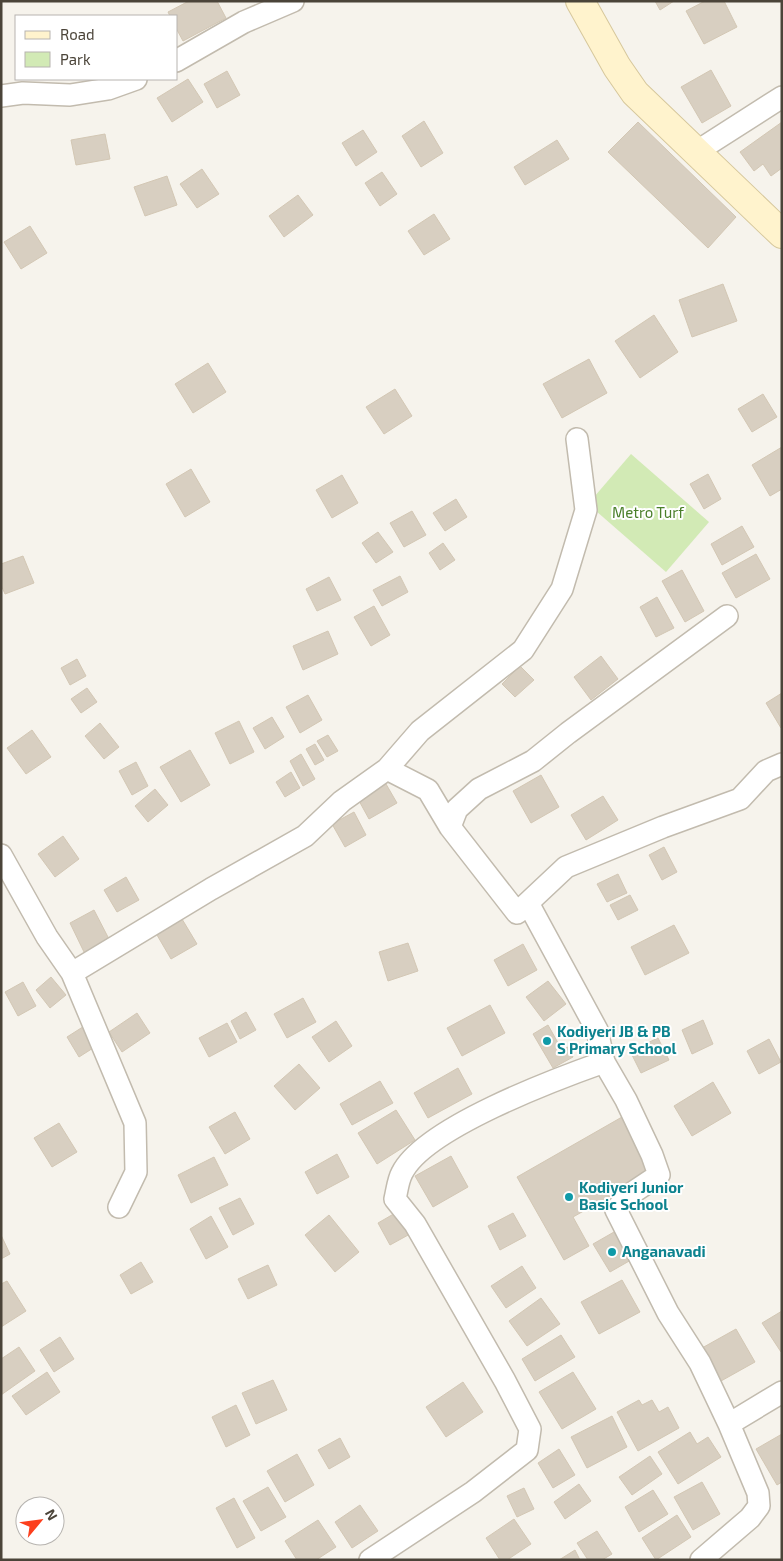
<svg xmlns="http://www.w3.org/2000/svg" width="783" height="1561" viewBox="0 0 783 1561" font-family="'Exo 2',sans-serif">
	<rect width="100%" height="100%" fill="#f6f3ec"/>
	<!-- green -->
	<path fill="#d2eab5" d="M631,454L709,522L666,572L588,504Z"/>
	<!-- building -->
	<path fill="#d8cfc1" stroke="#d3c7b4" d="M189,1H217L226,18L183,41L176,28V16H170L168,12Z
		M655,1H674L660,10Z
		M705,1H724L737,27L704,44L686,11Z
		M711,70L731,106L702,123L681,87Z
		M227,71L240,95L217,108L204,84Z
		M188,79L203,102L172,122L157,98Z
		M424,121L443,153L421,167L402,136Z
		M638,122L736,217L708,248L608,152Z
		M782,122V168L771,176L763,164L754,171L740,152Z
		M363,130L377,152L356,166L342,143Z
		M105,134L110,159L76,165L71,140Z
		M557,140L569,159L525,185L514,167Z
		M202,169L219,194L197,208L180,184Z
		M382,172L397,194L380,206L365,183Z
		M167,176L177,205L145,216L134,187Z
		M298,195L313,215L284,237L269,216Z
		M434,214L450,239L424,255L408,231Z
		M30,226L47,253L21,269L4,242Z
		M723,284L737,321L692,337L679,300Z
		M654,315L678,352L640,378L615,341Z
		M589,359L607,393L562,418L543,384Z
		M208,363L226,392L193,413L175,384Z
		M395,389L412,416L384,434L366,407Z
		M763,394L777,417L752,432L738,409Z
		M782,447V489L770,496L752,465Z
		M191,469L210,502L185,517L166,484Z
		M708,474L721,499L704,509L690,484Z
		M342,475L358,503L332,518L316,490Z
		M456,499L467,517L445,531L433,513Z
		M412,511L426,535L404,547L390,523Z
		M742,526L754,547L722,565L711,544Z
		M378,532L393,552L376,563L362,543Z
		M443,543L455,560L440,570L429,553Z
		M756,554L770,579L736,598L722,573Z
		M23,556L34,583L5,594L1,585V564Z
		M682,570L704,611L685,622L662,581Z
		M400,576L408,592L382,606L373,590Z
		M329,577L341,600L317,611L306,589Z
		M657,597L674,628L656,637L640,607Z
		M374,606L390,635L371,646L354,617Z
		M328,631L338,654L303,670L293,646Z
		M601,656L618,679L591,700L574,677Z
		M77,659L86,676L70,685L61,668Z
		M520,666L534,680L515,697L502,684Z
		M87,688L97,702L81,713L71,699Z
		M782,693V728H781L766,703Z
		M308,695L322,720L300,733L286,707Z
		M272,717L284,737L265,749L253,728Z
		M239,721L254,752L230,764L215,733Z
		M100,723L119,747L104,759L85,736Z
		M32,730L51,757L26,774L7,748Z
		M328,735L338,751L327,757L317,741Z
		M315,744L324,760L315,765L306,749Z
		M190,750L210,785L181,802L160,767Z
		M301,754L315,779L303,786L290,761Z
		M136,762L148,786L132,795L119,771Z
		M291,772L300,788L285,797L276,782Z
		M541,775L559,807L531,823L513,791Z
		M386,784L397,803L369,819L358,799Z
		M155,789L168,805L148,822L135,806Z
		M603,796L618,820L586,840L571,815Z
		M354,812L366,835L345,847L332,824Z
		M63,836L79,859L55,877L38,854Z
		M664,847L677,872L662,880L649,855Z
		M618,874L627,893L607,902L597,884Z
		M126,877L139,900L117,912L104,890Z
		M630,895L638,910L618,920L610,905Z
		M94,910L110,941L85,954L70,923Z
		M182,919L197,944L171,959L157,935Z
		M674,925L689,953L645,975L631,947Z
		M408,943L418,971L388,981L379,952Z
		M523,944L537,970L508,986L494,960Z
		M51,977L66,995L50,1008L36,990Z
		M548,981L566,1004L544,1021L526,997Z
		M23,982L36,1006L18,1016L5,992Z
		M303,998L316,1022L287,1038L274,1014Z
		M490,1005L505,1033L462,1056L447,1028Z
		M246,1012L256,1030L240,1039L231,1021Z
		M137,1013L150,1033L122,1052L109,1032Z
		M703,1020L713,1044L692,1054L682,1030Z
		M336,1021L352,1046L329,1062L312,1037Z
		M89,1023L101,1043L79,1057L67,1037Z
		M227,1023L237,1042L209,1057L199,1038Z
		M548,1025L562,1050L568,1047L573,1057L553,1068L533,1034Z
		M658,1038L669,1060L641,1073L630,1051Z
		M769,1039L781,1062L759,1074L747,1051Z
		M299,1064L320,1088L295,1110L274,1086Z
		M458,1068L472,1094L428,1118L414,1093Z
		M380,1081L393,1103L352,1125L340,1104Z
		M713,1082L731,1113L692,1136L674,1106Z
		M396,1110L415,1140L377,1164L358,1133Z
		M235,1112L250,1139L225,1154L209,1127Z
		M622,1117L653,1172L573,1217L589,1246L564,1260L517,1177Z
		M59,1123L77,1152L52,1167L34,1138Z
		M337,1154L349,1177L317,1194L305,1172Z
		M451,1156L468,1187L433,1207L415,1176Z
		M214,1157L228,1185L191,1203L178,1175Z
		M240,1198L254,1224L233,1235L219,1208Z
		M397,1212L410,1234L390,1245L378,1223Z
		M513,1213L526,1236L500,1250L488,1226Z
		M329,1215L359,1252L335,1272L305,1235Z
		M211,1216L228,1247L206,1259L190,1229Z
		M614,1232L631,1260L610,1272L593,1244Z
		M1,1235L10,1254L1,1259Z
		M141,1262L153,1282L131,1294L120,1275Z
		M268,1265L277,1285L248,1299L238,1279Z
		M522,1266L536,1288L506,1308L491,1286Z
		M622,1280L640,1312L599,1334L581,1302Z
		M7,1281L26,1311L1,1327V1284Z
		M541,1298L560,1324L527,1346L509,1321Z
		M782,1311V1352H781L762,1323Z
		M736,1329L755,1362L721,1381L702,1348Z
		M561,1335L575,1357L535,1381L522,1359Z
		M60,1337L74,1359L54,1372L40,1350Z
		M19,1347L35,1371L1,1395V1359Z
		M47,1372L60,1392L26,1415L12,1396Z
		M573,1372L596,1409L562,1429L539,1392Z
		M273,1380L287,1410L256,1424L242,1393Z
		M463,1382L483,1412L446,1437L426,1407Z
		M639,1400L642,1405L652,1400L659,1412L668,1407L679,1428L638,1451L617,1412Z
		M236,1405L250,1435L226,1447L212,1417Z
		M612,1416L627,1447L587,1468L571,1437Z
		M690,1432L697,1444L708,1437L721,1457L678,1484L658,1452Z
		M782,1434V1482L777,1485L756,1449Z
		M340,1438L350,1457L329,1469L318,1450Z
		M559,1449L575,1475L553,1488L538,1463Z
		M297,1454L314,1485L285,1502L267,1471Z
		M650,1456L662,1474L632,1495L619,1477Z
		M702,1482L720,1514L693,1530L674,1497Z
		M579,1484L591,1501L565,1519L554,1502Z
		M268,1487L286,1517L261,1531L243,1501Z
		M524,1488L534,1509L517,1517L507,1496Z
		M653,1490L668,1514L639,1532L625,1507Z
		M234,1498L255,1538L237,1548L216,1508Z
		M360,1505L378,1531L352,1548L335,1522Z
		M677,1515L691,1537L656,1560L642,1538Z
		M514,1519L531,1544L507,1560H500L486,1538Z
		M318,1520L336,1547L316,1560H297L285,1541Z
		M597,1531L612,1554L602,1560H588L577,1543Z
		M575,1550L580,1560H559Z"/>
	<g fill="none" stroke-linecap="round" stroke-linejoin="round">
		<!-- minor casing -->
		<g stroke="#c2bbae" stroke-width="24">
			<path id="minor" d="M176,61L244,22L293,1
				M1,96L23,93L70,95L108,89L136,79
				M696,152L782,97
				M387,769L420,731L523,650L562,589L586,510L577,439
				M450,827L457,809L479,789L533,761L568,733L727,616
				M1,855L47,937L72,973L135,1123L136,1172L119,1207
				M528,903L597,1030L604,1062L626,1100L652,1155L659,1175L629,1195L616,1210L668,1313L700,1363L729,1424L758,1493L759,1506L750,1518L701,1560
				M72,973L211,889L305,836L342,801L387,769L428,790L450,827L517,913L566,867L663,827L740,799L766,771L782,764
				M729,1424L782,1392
				M370,1560L473,1492L527,1450L530,1429L505,1381L415,1224L395,1199C397,1191 398,1180 402,1173C424,1128 556,1079 604,1062"/>
		</g>
		<!-- secondary casing -->
		<g stroke="#d6c79b" stroke-width="30">
			<path id="secondary" d="M580,1L617,67L635,93L782,234"/>
		</g>
		<!-- minor -->
		<use href="#minor" stroke="#fff" stroke-width="21"/>
		<!-- secondary -->
		<use href="#secondary" stroke="#fff3cd" stroke-width="28"/>
	</g>
	<!-- markers -->
	<g fill="#0f9aa8" stroke="#fff" stroke-width="2">
		<circle cx="547" cy="1041" r="5"/>
		<circle cx="569" cy="1197" r="5"/>
		<circle cx="612" cy="1252" r="5"/>
	</g>
	<g text-anchor="middle" stroke-width="4" stroke-linejoin="round" paint-order="stroke">
		<!-- park labels -->
		<g font-size="15" fill="#4a7f2a" stroke="#fff">
			<text x="648" y="518">Metro Turf</text>
		</g>
		<!-- culture labels -->
		<g font-size="15" font-weight="bold" fill="#0d838f" stroke="#fff" text-anchor="start">
			<text x="557" y="1037">Kodiyeri JB &amp; PB<tspan x="557" dy="17">S Primary School</tspan></text>
			<text x="579" y="1193">Kodiyeri Junior<tspan x="579" dy="17">Basic School</tspan></text>
			<text x="622" y="1257">Anganavadi</text>
		</g>
	</g>
	<!-- border -->
	<rect width="783" height="1561" fill="none" stroke="#4b4439" stroke-width="5"/>
	<!-- legend -->
	<rect x="15" y="15" width="162" height="65" fill="#ffffff" stroke="#b7b4b0"/>
	<rect x="25" y="31" width="25" height="8" fill="#fff3cd" stroke="#b7b4b0"/>
	<text x="60" y="40" font-size="15" fill="#4b4439">Road</text>
	<rect x="25" y="52" width="25" height="15" fill="#d2eab5" stroke="#b7b4b0"/>
	<text x="60" y="65" font-size="15" fill="#4b4439">Park</text>
	<!-- north arrow -->
	<g transform="translate(40 1521) rotate(61)"><circle r="24" fill="#ffffff" stroke="#b7b4b0"/>
	<path d="M0-4L9 19L0 12L-9 19Z" fill="#fc3f1d"/>
	<text y="-8" font-size="14" font-weight="bold" text-anchor="middle" fill="#4b4439">N</text>
	</g>
</svg>
